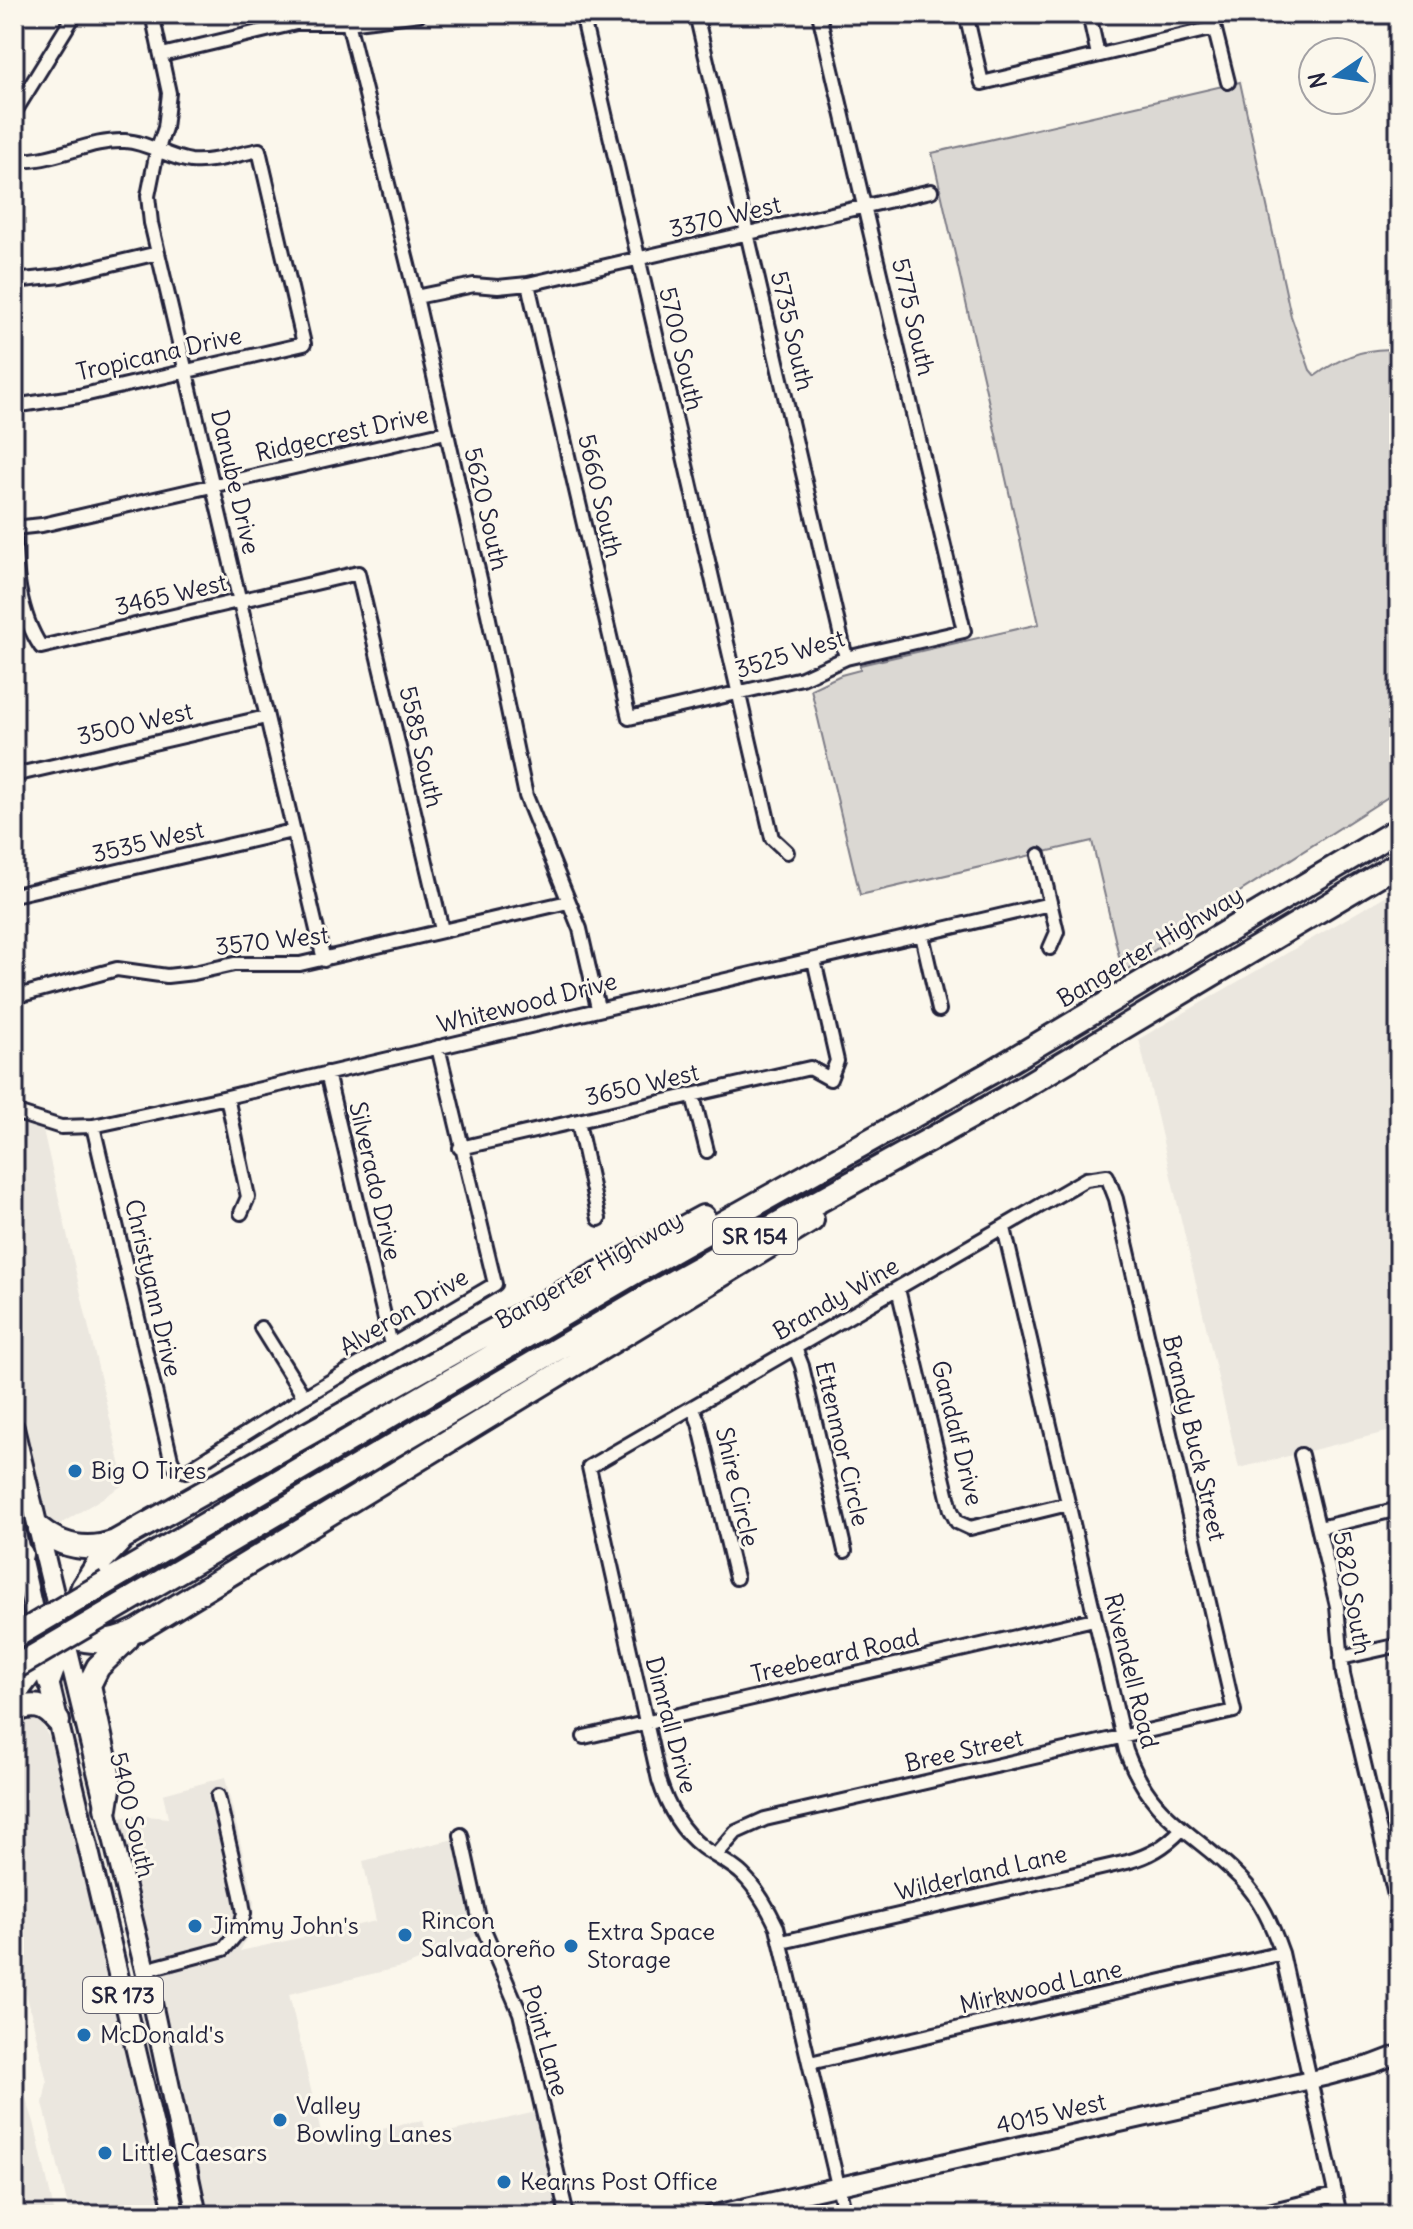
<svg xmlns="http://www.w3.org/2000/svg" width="1413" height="2229" viewBox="0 0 1413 2229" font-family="Delius,sans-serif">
	<rect width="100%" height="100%" fill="#fbf7ec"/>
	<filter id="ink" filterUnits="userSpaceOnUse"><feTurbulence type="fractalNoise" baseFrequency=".0125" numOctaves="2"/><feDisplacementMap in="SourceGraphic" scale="16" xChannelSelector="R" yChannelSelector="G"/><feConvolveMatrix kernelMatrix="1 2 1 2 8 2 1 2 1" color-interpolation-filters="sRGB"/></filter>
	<g filter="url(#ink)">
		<!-- built -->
		<path fill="#ebe7df" d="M1399,888V1429L1239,1468L1139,1039Z
			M14,1123L43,1130L125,1484L54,1528L42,1500L14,1391Z
			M29,1713L39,1719L51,1741L88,1880L166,2215H70L43,2103L47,2082L14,1940V1721Z
			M225,1777L254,1901L253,1925L240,1951L376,1921L363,1861L454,1839L478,1935L409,1965L289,1994L323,2142L423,2120L427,2137L536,2112L559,2215H206L120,1818L134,1815L168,1818L163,1794Z
			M26,2098L34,2122L55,2215H14V2101Z"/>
		<!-- green -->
		<path fill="#dbd8d3" stroke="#7e7d87" stroke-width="2" d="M1240,82L1291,316L1310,370L1315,376C1339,358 1368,346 1399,350V790L1202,916L1123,973L1092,841L860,895L811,689L841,675L860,670V665L1039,624L932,153Z"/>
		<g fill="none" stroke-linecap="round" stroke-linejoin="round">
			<!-- street casing -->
			<g stroke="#22223b" stroke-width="18">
				<path id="street" d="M152,14L169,93L165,128L157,151L148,196L151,223L324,960
					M346,14L416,297L488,614L526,796L580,929L598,1008
					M582,14L772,838L787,852
					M696,14L846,658
					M966,14L982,83L1214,28
					M1089,14L1098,55
					M1211,14L1228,82
					M162,55L296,23H348L420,14
					M14,113L75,14
					M14,160C51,164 88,139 125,141C148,142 168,158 191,161C212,163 238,154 259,150L304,344L79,396L14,406
					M14,281L61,276L158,253
					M528,284L629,718L802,678L846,658L964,631L819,14
					M416,297L474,285L498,287L528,284L931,191
					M14,528L42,525L446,432
					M15,528C14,566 19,614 41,647L358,573L442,930
					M14,775L266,717
					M1039,855L1057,932L1050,948
					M14,895L292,831
					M922,935L939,1010
					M14,997L117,969L167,976L194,973L234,964H300L568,902
					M327,1073L391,1345
					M693,1096L707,1151
					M227,1097L248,1197L241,1213
					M14,1112L61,1127L93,1126L227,1097L1050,904
					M578,1122L599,1219
					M93,1126L171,1459L175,1467L186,1471L304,1397L495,1284L438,1047
					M460,1148L810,1068L830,1079L837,1061L814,960
					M1004,1228L1126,1751C1153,1822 1192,1829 1240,1878C1261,1899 1272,1925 1282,1953L1340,2215
					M898,1289L951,1510L957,1522L970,1528L1068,1504
					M261,1328L304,1397
					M795,1348L802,1366L845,1551
					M693,1408L699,1423L736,1578
					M1301,1455L1337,1606L1343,1674L1399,1913
					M1319,1528L1399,1509
					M1341,1658L1399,1645
					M584,1737L1094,1619
					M461,1835L479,1918L520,2013L567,2215
					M716,1855L736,1832L765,1819L1234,1711L1116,1199L1107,1176L1086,1179L589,1467L659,1780C667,1806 680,1830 702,1847C715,1857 731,1863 743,1875C758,1890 768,1908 777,1927L845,2215
					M782,1942L1127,1862C1149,1856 1165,1847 1181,1830
					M145,1970L224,1949L240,1930L244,1913L241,1895L218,1796
					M810,2063L1282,1953
					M1252,2215L1335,2195"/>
			</g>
			<!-- secondary casing -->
			<g stroke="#22223b" stroke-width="22">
				<path id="secondary" d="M711,2215L1324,2077L1373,2064L1399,2054"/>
			</g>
			<!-- primary casing -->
			<g stroke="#22223b" stroke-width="24">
				<path id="primary" d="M14,1428L145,1970L197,2215
					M14,1525L38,1632
					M46,1669L175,2215"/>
			</g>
			<!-- highway casing -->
			<g stroke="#22223b" stroke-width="28">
				<path id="highway" d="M40,1529C62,1547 87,1552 115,1542L470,1343L703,1217
					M14,1582L21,1554
					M107,1582L637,1271L990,1073L1399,829
					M111,1611L651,1294L1005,1098L1399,863
					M35,1619C75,1640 96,1651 138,1630L812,1220
					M49,1680L83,1587L98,1564L120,1541
					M14,1695L29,1675L40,1646
					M14,1711C33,1703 44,1704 58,1721
					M106,1808L110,1782L89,1685L98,1667L127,1639"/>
			</g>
			<!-- street -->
			<use href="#street" stroke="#fbf7ec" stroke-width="12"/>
			<!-- secondary -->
			<use href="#secondary" stroke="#fbf7ec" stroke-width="16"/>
			<!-- primary -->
			<use href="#primary" stroke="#fbf7ec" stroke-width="18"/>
			<!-- highway -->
			<use href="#highway" stroke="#fbf7ec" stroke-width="22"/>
			<!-- highway-bridge casing -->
			<g stroke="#22223b" stroke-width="28" stroke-linecap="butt">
				<path id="highway-bridge" d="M14,1637L107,1582
					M14,1668L111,1611"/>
			</g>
			<!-- highway-bridge -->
			<use href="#highway-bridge" stroke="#fbf7ec" stroke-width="22"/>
		</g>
	</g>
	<!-- markers -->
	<g fill="#1f6fb2" stroke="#fbf7ec" stroke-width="3">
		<circle cx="75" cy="1471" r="8"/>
		<circle cx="195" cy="1926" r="8"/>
		<circle cx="405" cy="1935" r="8"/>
		<circle cx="571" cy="1946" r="8"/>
		<circle cx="84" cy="2035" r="8"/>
		<circle cx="280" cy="2120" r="8"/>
		<circle cx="105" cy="2153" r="8"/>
		<circle cx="504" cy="2182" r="8"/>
	</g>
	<g text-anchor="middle" stroke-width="6" stroke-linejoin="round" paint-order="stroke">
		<!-- shield labels -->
		<g fill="#fbf7ec" stroke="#636270" stroke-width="2">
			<rect x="713" y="1218" width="84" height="36" rx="6"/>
			<rect x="83" y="1977" width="80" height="36" rx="6"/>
		</g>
		<g font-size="22" font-weight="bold" fill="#22223b">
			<text x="755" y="1244">SR 154</text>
			<text x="123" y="2003">SR 173</text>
		</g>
		<!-- street labels -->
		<g font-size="24" fill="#22223b" stroke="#fbf7ec">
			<text transform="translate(725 217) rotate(-13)" y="8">3370 West</text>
			<text transform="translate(913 317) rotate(77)" y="8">5775 South</text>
			<text transform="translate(792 331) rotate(77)" y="8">5735 South</text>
			<text transform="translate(681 349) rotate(77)" y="8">5700 South</text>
			<text transform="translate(159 354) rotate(-13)" y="8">Tropicana Drive</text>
			<text transform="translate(342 434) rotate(-13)" y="8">Ridgecrest Drive</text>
			<text transform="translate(235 482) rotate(77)" y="8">Danube Drive</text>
			<text transform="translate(600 496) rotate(77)" y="8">5660 South</text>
			<text transform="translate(486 509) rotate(77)" y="8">5620 South</text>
			<text transform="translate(171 595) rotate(-13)" y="8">3465 West</text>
			<text transform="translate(790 654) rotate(-17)" y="8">3525 West</text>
			<text transform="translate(135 724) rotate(-13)" y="8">3500 West</text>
			<text transform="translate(421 747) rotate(77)" y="8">5585 South</text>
			<text transform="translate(148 842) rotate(-13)" y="8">3535 West</text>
			<text transform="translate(272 941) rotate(-6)" y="8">3570 West</text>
			<text transform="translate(1150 947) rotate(-31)" y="8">Bangerter Highway</text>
			<text transform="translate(527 1003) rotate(-14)" y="8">Whitewood Drive</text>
			<text transform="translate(642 1085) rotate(-13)" y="8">3650 West</text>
			<text transform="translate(375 1181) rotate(77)" y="8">Silverado Drive</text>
			<text transform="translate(589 1270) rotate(-30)" y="8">Bangerter Highway</text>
			<text transform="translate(153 1288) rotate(77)" y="8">Christyann Drive</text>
			<text transform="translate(836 1299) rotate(-30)" y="8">Brandy Wine</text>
			<text transform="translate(404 1312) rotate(-31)" y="8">Alveron Drive</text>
			<text transform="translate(957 1433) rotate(76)" y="8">Gandalf Drive</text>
			<text transform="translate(1194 1438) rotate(77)" y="8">Brandy Buck Street</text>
			<text transform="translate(842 1444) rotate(77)" y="8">Ettenmor Circle</text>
			<text transform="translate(737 1487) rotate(77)" y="8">Shire Circle</text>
			<text transform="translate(1352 1593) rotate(80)" y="8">5820 South</text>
			<text transform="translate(835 1656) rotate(-13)" y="8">Treebeard Road</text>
			<text transform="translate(1131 1671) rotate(76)" y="8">Rivendell Road</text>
			<text transform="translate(671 1725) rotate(75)" y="8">Dimrall Drive</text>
			<text transform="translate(964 1751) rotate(-13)" y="8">Bree Street</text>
			<text transform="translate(132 1815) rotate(77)" y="8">5400 South</text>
			<text transform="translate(981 1873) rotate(-13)" y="8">Wilderland Lane</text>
			<text transform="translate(1041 1987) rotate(-13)" y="8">Mirkwood Lane</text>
			<text transform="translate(545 2041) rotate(74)" y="8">Point Lane</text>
			<text transform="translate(1051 2114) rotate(-13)" y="8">4015 West</text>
		</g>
		<!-- poi labels -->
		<g font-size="24" fill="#22223b" stroke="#fbf7ec" text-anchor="start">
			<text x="91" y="1479">Big O Tires</text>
			<text x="421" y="1929">Rincon<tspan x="421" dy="28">Salvadoreño</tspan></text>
			<text x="211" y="1934">Jimmy John's</text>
			<text x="587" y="1940">Extra Space<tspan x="587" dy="28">Storage</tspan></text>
			<text x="100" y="2043">McDonald's</text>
			<text x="296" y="2114">Valley<tspan x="296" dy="28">Bowling Lanes</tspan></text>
			<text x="121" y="2161">Little Caesars</text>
			<text x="520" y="2190">Kearns Post Office</text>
		</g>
	</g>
	<!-- margin -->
	<rect width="1413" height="2229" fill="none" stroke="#fbf7ec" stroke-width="48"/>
	<rect x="24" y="24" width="1365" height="2181" fill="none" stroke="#22223b" stroke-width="3" filter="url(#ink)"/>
	<!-- north arrow -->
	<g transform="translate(1337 76) rotate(257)"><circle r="38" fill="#fbf7ec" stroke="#a4a2a5" stroke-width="2"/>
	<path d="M0-6L14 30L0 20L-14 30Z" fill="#1f6fb2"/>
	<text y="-12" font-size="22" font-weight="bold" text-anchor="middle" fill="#22223b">N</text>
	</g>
</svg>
